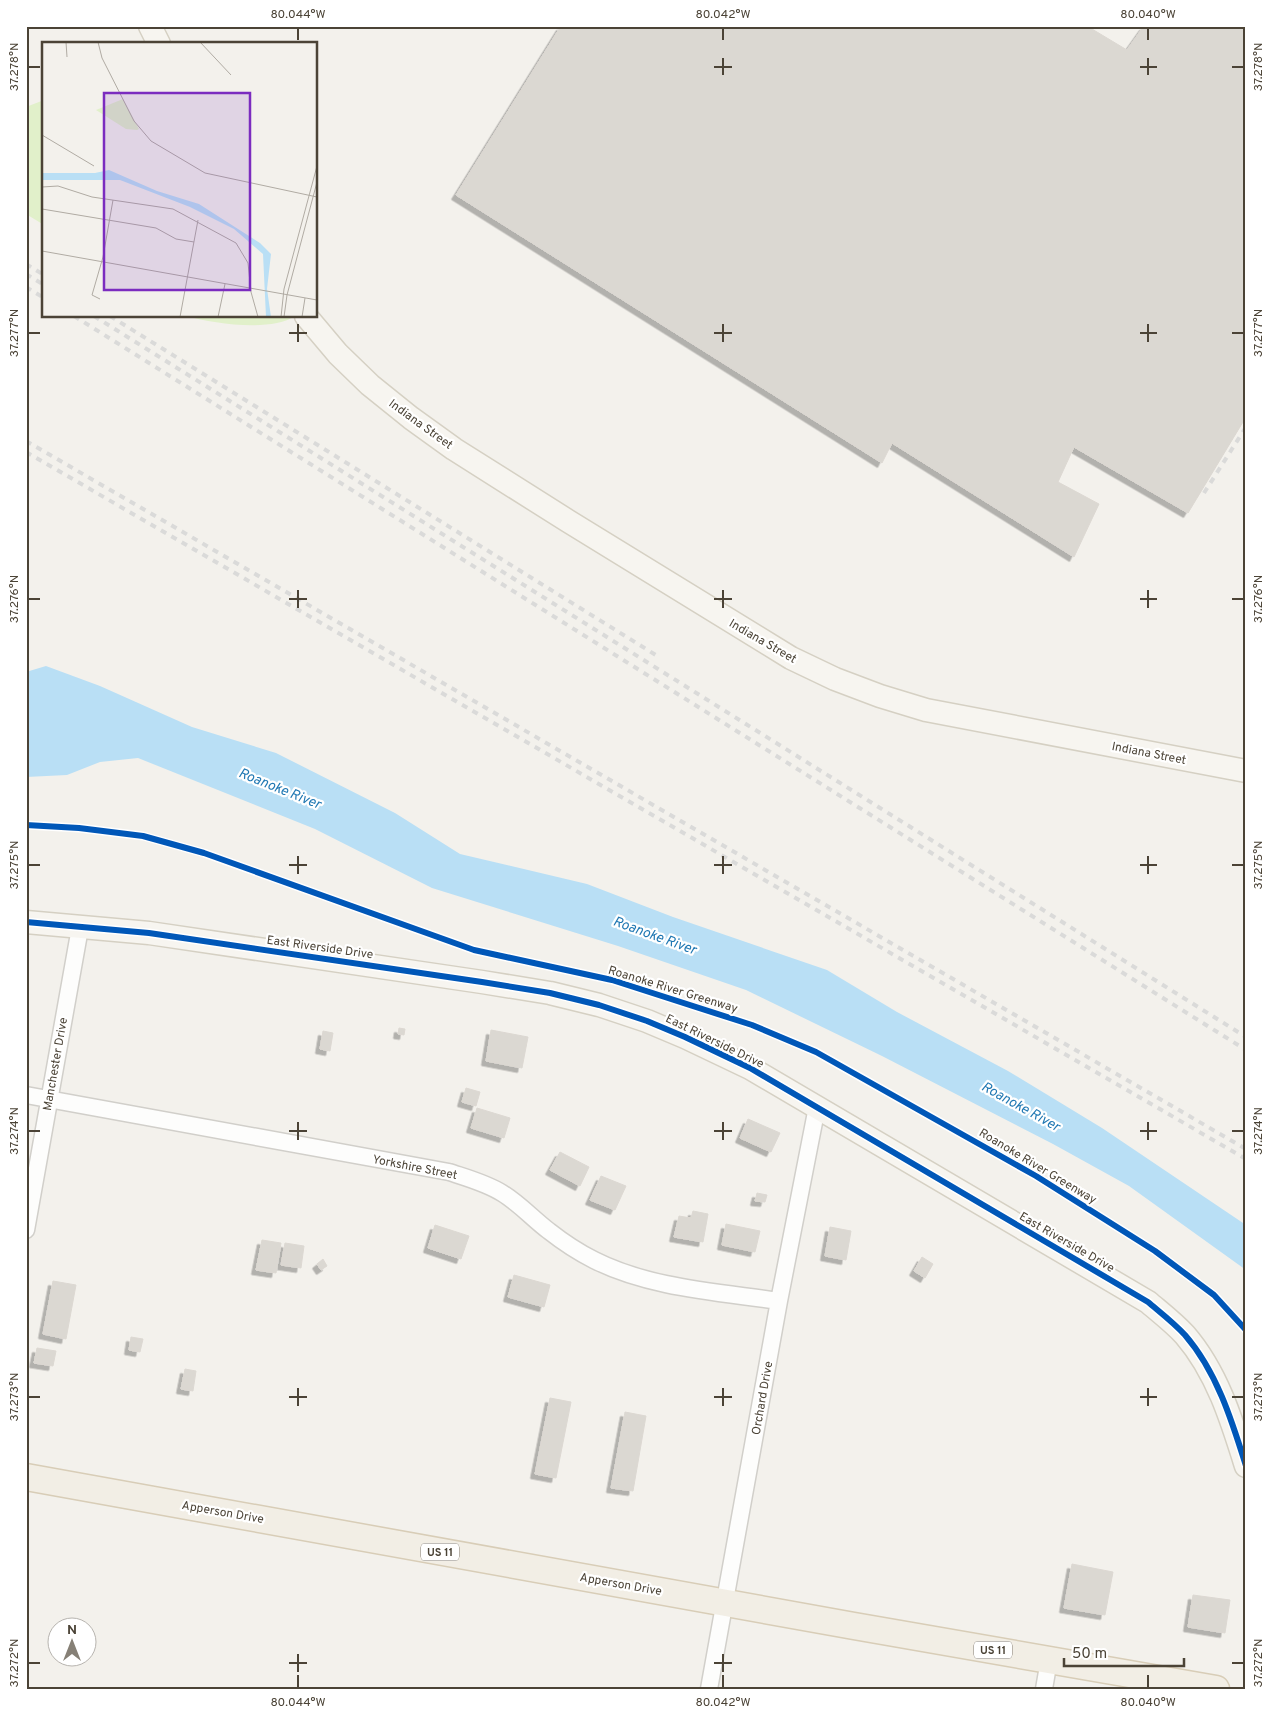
<svg xmlns="http://www.w3.org/2000/svg" width="1272" height="1715" viewBox="0 0 1272 1715" font-family="Overpass,sans-serif">
	<defs>
		<filter id="shadow"><feDropShadow dx="-4.5" dy="4.5" stdDeviation="0" flood-color="#0004"/></filter>
	</defs>
	<rect width="100%" height="100%" fill="#f3f1ec"/>
	<!-- green -->
	<path fill="#e1f0ca" d="M44,100V225L26,214V107Z
		M187,316H295C271,332 214,324 187,316Z"/>
	<!-- water -->
	<path fill="#b9dff5" d="M46,666L100,686L192,727L276,753L395,813L460,854L587,884L673,917L827,970L897,1012L1008,1071L1102,1128L1246,1225V1270L1129,1186L1053,1144L882,1056L746,990L618,946L432,888L315,829L138,758L100,762L67,775L26,777V672Z"/>
	<!-- building -->
	<path fill="#dbd8d2" stroke="#dcd8d2" filter="url(#shadow)" d="M561,26H1087L1127,50L1144,26H1246V417L1188,513L1074,447L1058,482L1099,504L1074,557L892,443L882,463L456,195Z
		M399,1028L405,1029L404,1035L398,1034Z
		M491,1030L528,1037L522,1068L486,1061Z
		M323,1031L333,1033L330,1051L320,1049Z
		M466,1088L480,1092L476,1106L462,1102Z
		M477,1108L510,1118L504,1138L471,1128Z
		M748,1119L780,1133L771,1152L740,1138Z
		M560,1152L589,1167L580,1186L550,1170Z
		M601,1176L626,1186L615,1210L590,1200Z
		M757,1193L767,1195L765,1202L755,1201Z
		M693,1211L708,1214L703,1242L674,1237L679,1216L691,1218Z
		M726,1224L760,1231L755,1252L722,1245Z
		M435,1225L469,1236L461,1259L428,1248Z
		M830,1227L851,1231L846,1260L825,1256Z
		M262,1240L281,1243L276,1273L256,1270Z
		M285,1243L304,1246L301,1268L281,1265Z
		M922,1257L933,1264L925,1278L914,1271Z
		M323,1259L327,1266L321,1270L317,1264Z
		M514,1275L550,1285L544,1307L508,1297Z
		M53,1281L76,1285L66,1339L43,1334Z
		M131,1337L143,1339L140,1352L129,1350Z
		M37,1348L56,1351L53,1366L34,1363Z
		M185,1369L196,1371L193,1391L181,1389Z
		M550,1398L571,1402L556,1478L535,1474Z
		M625,1412L646,1416L633,1491L611,1488Z
		M1072,1564L1113,1572L1105,1615L1064,1608Z
		M1193,1595L1230,1600L1225,1633L1188,1627Z"/>
	<g fill="none" stroke-linecap="round" stroke-linejoin="round">
		<!-- street casing -->
		<g stroke="#d1cfca" stroke-width="19">
			<path id="street" d="M26,1095L449,1172C467,1178 486,1183 502,1193C520,1204 533,1219 549,1231C563,1242 578,1252 594,1260C649,1288 718,1292 779,1301
				M26,1230L80,928
				M709,1689L779,1301L817,1107
				M1044,1689L1049,1660"/>
		</g>
		<!-- secondary casing -->
		<g stroke="#d5d0c3" stroke-width="25">
			<path id="secondary" d="M150,26L159,44
				M306,316L338,354L370,385L411,418L454,449L568,521L791,658L835,679L880,696L926,710L1246,771
				M26,922L149,933L482,982L550,993L599,1005L647,1021L685,1037L750,1068L1148,1302C1161,1313 1174,1323 1185,1335C1217,1372 1232,1421 1246,1466"/>
		</g>
		<!-- primary casing -->
		<g stroke="#d8cdb7" stroke-width="29">
			<path id="primary" d="M26,1477L854,1626L1216,1689"/>
		</g>
		<!-- street -->
		<use href="#street" stroke="#fdfdfc" stroke-width="16"/>
		<!-- secondary -->
		<use href="#secondary" stroke="#f7f5f0" stroke-width="22"/>
		<!-- primary -->
		<use href="#primary" stroke="#f2eee5" stroke-width="26"/>
		<!-- rail -->
		<path stroke="#dadad9" stroke-width="4" stroke-dasharray="6 6" stroke-linecap="butt" d="M26,264L44,275
			M26,274L44,285
			M26,287L44,298
			M74,316L1246,1050
			M94,316L1246,1037
			M110,316L659,657
			M26,441L1246,1149
			M26,452L1246,1159
			M1204,493L1246,427"/>
		<!-- cycleway casing -->
		<g stroke="#fff" stroke-width="9">
			<path id="cycleway" d="M26,825L79,828L143,836L204,853L474,950L612,980L752,1025L816,1052L1036,1176L1155,1251L1214,1295L1246,1330
				M26,922L149,933L482,982L550,993L599,1005L647,1021L685,1037L750,1068L1148,1302C1161,1313 1174,1323 1185,1335C1217,1372 1232,1421 1246,1466"/>
		</g>
		<!-- cycleway -->
		<use href="#cycleway" stroke="#0057b8" stroke-width="6"/>
	</g>
	<!-- ticks -->
	<path fill="none" stroke="#4b4336" stroke-width="2" d="M298,28V40M723,28V40M1148,28V40M723,58V75M1148,58V75M28,67H40M714,67H732M1140,67H1157M1232,67H1244M298,324V342M723,324V342M1148,324V342M28,333H40M289,333H307M714,333H732M1140,333H1157M1232,333H1244M298,590V608M723,590V608M1148,590V608M28,599H40M289,599H307M714,599H732M1140,599H1157M1232,599H1244M298,856V874M723,856V874M1148,856V874M28,865H40M289,865H307M714,865H732M1140,865H1157M1232,865H1244M298,1122V1140M723,1122V1140M1148,1122V1140M28,1131H40M289,1131H307M714,1131H732M1140,1131H1157M1232,1131H1244M298,1388V1406M723,1388V1406M1148,1388V1406M28,1397H40M289,1397H307M714,1397H732M1140,1397H1157M1232,1397H1244M298,1654V1672M723,1654V1672M28,1663H40M289,1663H307M714,1663H732M1232,1663H1244M298,1675V1688M723,1675V1688M1148,1675V1688"/>
	<g text-anchor="middle" stroke-width="4.5" stroke-linejoin="round" paint-order="stroke">
		<!-- shield labels -->
		<g fill="#fff" stroke="#817b72" stroke-width="1">
			<rect x="421" y="1543.5" width="38" height="17" rx="4"/>
			<rect x="974" y="1641.5" width="38" height="17" rx="4"/>
		</g>
		<g font-size="11" font-weight="bold" fill="#4b4336">
			<text x="440" y="1556">US 11</text>
			<text x="993" y="1654">US 11</text>
		</g>
		<!-- street labels -->
		<g font-size="12" fill="#4b4336" stroke="#fff">
			<text transform="translate(421 424) rotate(36)" y="4">Indiana Street</text>
			<text transform="translate(763 641) rotate(30)" y="4">Indiana Street</text>
			<text transform="translate(1149 753) rotate(11)" y="4">Indiana Street</text>
			<text transform="translate(320 947) rotate(8)" y="4">East Riverside Drive</text>
			<text transform="translate(673 989) rotate(17)" y="4">Roanoke River Greenway</text>
			<text transform="translate(715 1041) rotate(26)" y="4">East Riverside Drive</text>
			<text transform="translate(55 1064) rotate(-80)" y="4">Manchester Drive</text>
			<text transform="translate(1038 1166) rotate(31)" y="4">Roanoke River Greenway</text>
			<text transform="translate(415 1167) rotate(11)" y="4">Yorkshire Street</text>
			<text transform="translate(1067 1242) rotate(30)" y="4">East Riverside Drive</text>
			<text transform="translate(762 1398) rotate(-80)" y="4">Orchard Drive</text>
			<text transform="translate(223 1512) rotate(10)" y="4">Apperson Drive</text>
			<text transform="translate(621 1584) rotate(10)" y="4">Apperson Drive</text>
		</g>
		<!-- water labels -->
		<g font-size="14" font-style="italic" fill="#2078b3" stroke="#fff">
			<text transform="translate(280 788) rotate(22)" y="5">Roanoke River</text>
			<text transform="translate(655 935) rotate(20)" y="5">Roanoke River</text>
			<text transform="translate(1021 1106) rotate(29)" y="5">Roanoke River</text>
		</g>
	</g>
	<!-- overview -->
	<g transform="translate(42 42)">
		<rect width="275" height="275" fill="#f3f1ec"/>
		<path d="M81,57L97,87L95,88L84,87L54,68Z" fill="#e1f0ca"/>
		<path d="M67,128L115,149L157,162L218,201L229,212L225,247L229,275H224L221,212L192,187L148,165L78,138H0V131H53Z" fill="#b9dff5"/>
		<path fill="none" stroke="#b0aba3" stroke-width="1" d="M24,0L25,15M56,0L60,16L92,79L109,99L163,131L275,155M158,0L189,33M0,93L52,124M0,145L16,144L50,155L131,167L194,201L206,221L209,250L216,275M0,167L114,186L134,197L152,200M0,209L275,258M58,257L50,253L61,215L71,158M138,275L156,178M176,275L183,242M239,275L242,247L275,124M242,275L245,253L275,140M260,275L263,256"/>
		<path fill="#7b2cbf" fill-opacity="0.15" stroke="#7b2cbf" stroke-width="2.5" d="M62,51H208V248H62Z"/>
		<rect width="275" height="275" fill="none" stroke="#4b4336" stroke-width="2.5"/>
	</g>
	<!-- border -->
	<rect width="1272" height="1715" fill="none" stroke="#ffffff" stroke-width="55"/>
	<!-- north arrow -->
	<g transform="translate(72 1642)"><circle r="24" fill="#ffffff" stroke="#b7b4af"/>
	<path d="M0-4L9 19L0 12L-9 19Z" fill="#868076"/>
	<text y="-8" font-size="14" font-weight="bold" text-anchor="middle" fill="#4b4336">N</text>
	</g>
	<!-- scale -->
	<path d="M1064 1658v8h120v-8" fill="none" stroke="#4b4336" stroke-width="2.5"/>
	<text x="1072" y="1658" font-size="15" fill="#4b4336" stroke="#ffffff" stroke-width="4" paint-order="stroke">50 m</text>
	<rect x="28" y="28" width="1216" height="1660" fill="none" stroke="#4b4336" stroke-width="2"/>
	<g font-size="12" text-anchor="middle" fill="#4b4336">
		<text x="298" y="18">80.044°W</text>
		<text x="723" y="18">80.042°W</text>
		<text x="1148" y="18">80.040°W</text>
		<text transform="translate(14 67) rotate(-90)" y="4">37.278°N</text>
		<text transform="translate(1258 67) rotate(-90)" y="4">37.278°N</text>
		<text transform="translate(14 333) rotate(-90)" y="4">37.277°N</text>
		<text transform="translate(1258 333) rotate(-90)" y="4">37.277°N</text>
		<text transform="translate(14 599) rotate(-90)" y="4">37.276°N</text>
		<text transform="translate(1258 599) rotate(-90)" y="4">37.276°N</text>
		<text transform="translate(14 865) rotate(-90)" y="4">37.275°N</text>
		<text transform="translate(1258 865) rotate(-90)" y="4">37.275°N</text>
		<text transform="translate(14 1131) rotate(-90)" y="4">37.274°N</text>
		<text transform="translate(1258 1131) rotate(-90)" y="4">37.274°N</text>
		<text transform="translate(14 1397) rotate(-90)" y="4">37.273°N</text>
		<text transform="translate(1258 1397) rotate(-90)" y="4">37.273°N</text>
		<text transform="translate(14 1663) rotate(-90)" y="4">37.272°N</text>
		<text transform="translate(1258 1663) rotate(-90)" y="4">37.272°N</text>
		<text x="298" y="1706">80.044°W</text>
		<text x="723" y="1706">80.042°W</text>
		<text x="1148" y="1706">80.040°W</text>
	</g>
</svg>
